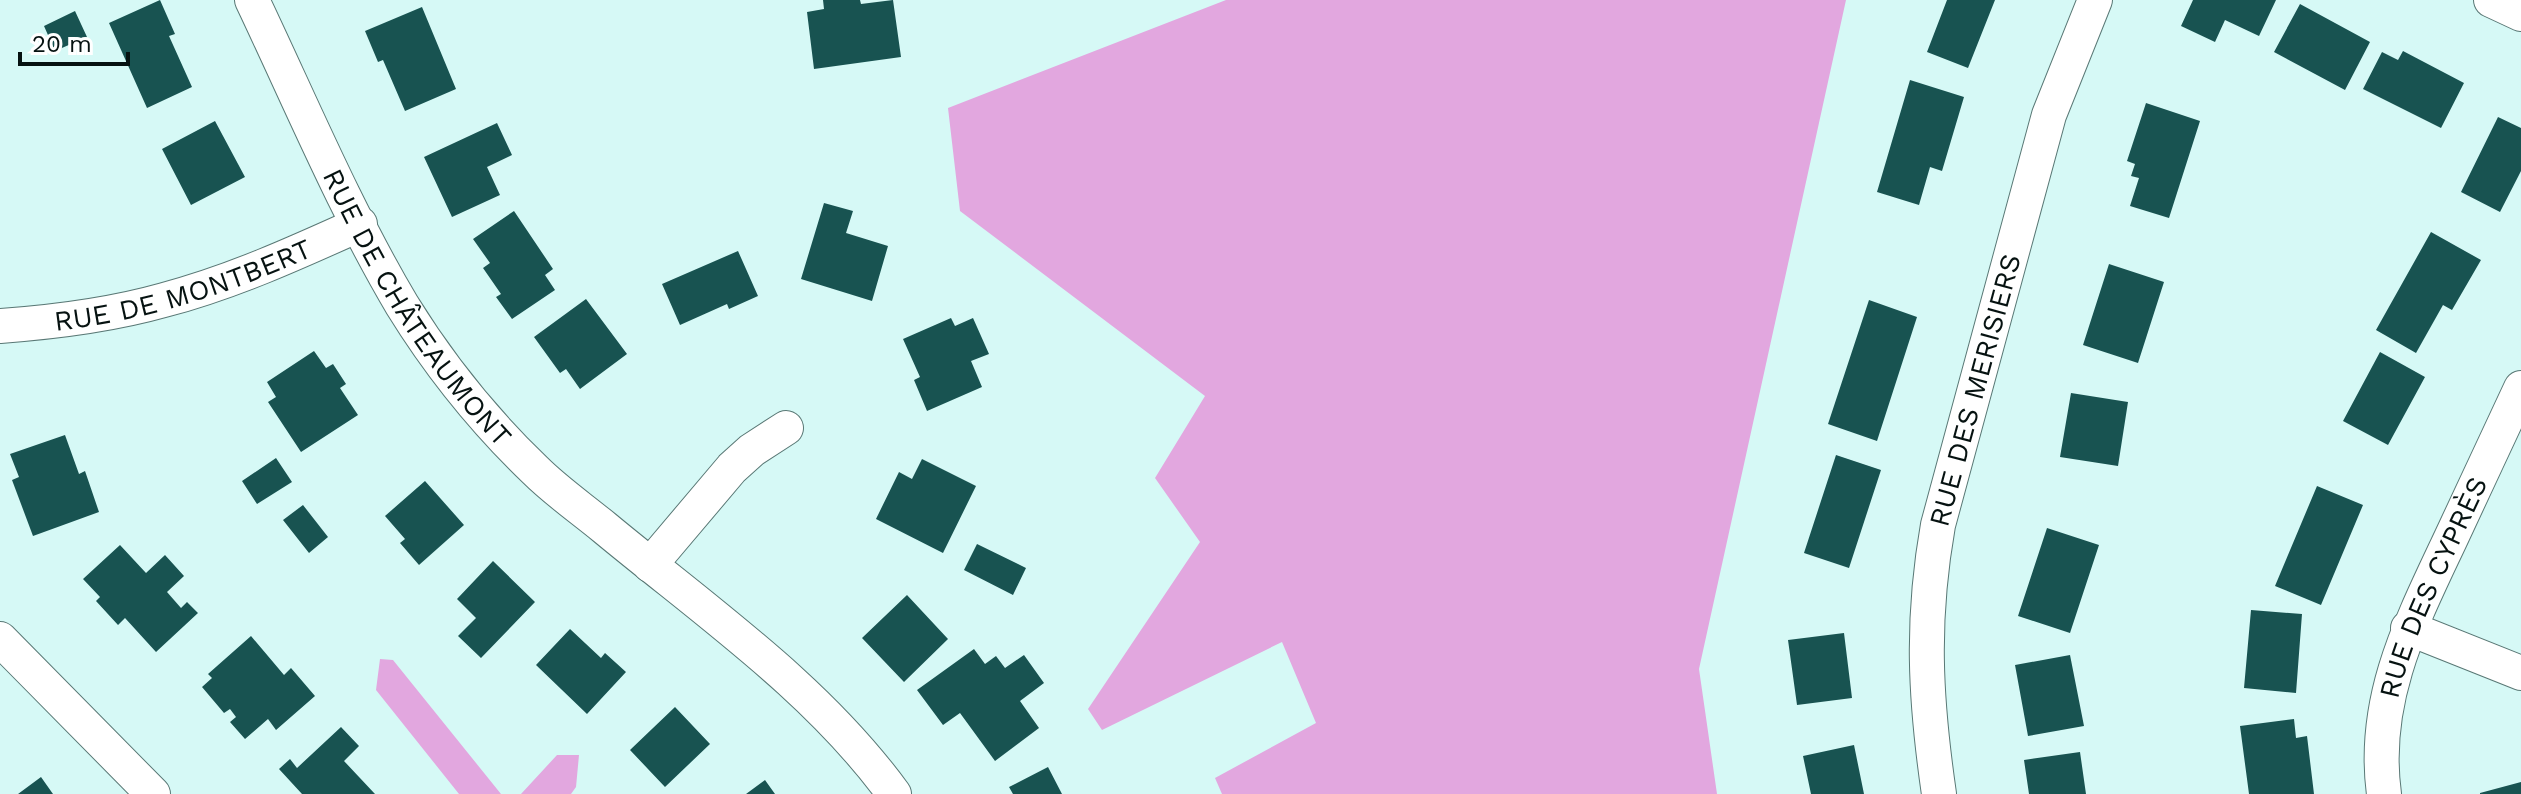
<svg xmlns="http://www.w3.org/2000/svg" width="2521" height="794" viewBox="0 0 2521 794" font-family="'Work Sans',sans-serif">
	<rect width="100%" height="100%" fill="#d6f9f6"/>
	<!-- forest -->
	<path fill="#e2a7df" d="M1226,0H1846L1699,669L1717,794H1222L1215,778L1316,723L1282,642L1102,730L1088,709L1200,542L1155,478L1205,396L960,211L948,108Z
		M380,659L393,660L501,794H459L376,690Z
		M557,755H579L576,787L571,794H521Z"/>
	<!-- building -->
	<path fill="#185351" d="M160,0L175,34L169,36L192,87L147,108L109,23Z
		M823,0H860L861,4L893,0L901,57L814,69L807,12L824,9Z
		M1947,0H1995L1968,68L1927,52Z
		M2193,0H2276L2259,36L2225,20L2215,42L2181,26Z
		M2300,4L2370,42L2345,90L2274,52Z
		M422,7L456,89L405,111L383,60L378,62L365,31Z
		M75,11L87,37L55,51L44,26Z
		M2403,51L2464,83L2441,128L2363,89L2382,52L2398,60Z
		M1910,80L1964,97L1942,171L1930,167L1919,205L1877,192Z
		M2146,103L2200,121L2169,218L2130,206L2139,178L2131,176L2135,164L2127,161Z
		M2498,117L2521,128V171L2500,212L2461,192Z
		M215,121L245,177L191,205L162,149Z
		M497,123L512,155L487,167L500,195L452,217L424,157Z
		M824,203L853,211L846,233L888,246L872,301L801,279Z
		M514,211L553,269L545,275L555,290L512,319L496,297L501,294L483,268L490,263L473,239Z
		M2431,232L2481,260L2452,310L2443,305L2416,353L2376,330Z
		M738,251L758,296L729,309L727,304L680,325L662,284Z
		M2109,264L2164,282L2138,363L2083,345Z
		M586,299L627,354L580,389L566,369L560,373L534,337Z
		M1869,300L1917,317L1877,441L1828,424Z
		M951,318L955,326L973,318L989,354L971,361L982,387L927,411L914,380L920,377L903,339Z
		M314,351L326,368L333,364L346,384L340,388L358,415L301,452L268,402L276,397L267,382Z
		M2380,352L2425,377L2388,445L2343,421Z
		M2071,393L2128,402L2118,466L2060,457Z
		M65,435L79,474L85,471L99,512L33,536L12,480L19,477L10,454Z
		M1836,455L1881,470L1849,568L1804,553Z
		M276,458L292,482L257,504L242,481Z
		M922,459L976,486L943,553L876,519L899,472L912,479Z
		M425,481L464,525L419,565L400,543L405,539L385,516Z
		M2317,486L2363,505L2321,605L2275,586Z
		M303,505L328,537L309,553L283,520Z
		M2047,528L2099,545L2070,633L2018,616Z
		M977,544L1026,568L1013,595L964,570Z
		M120,545L146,573L165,555L184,576L167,592L181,608L187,602L198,613L156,652L125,618L118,625L96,601L100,597L83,579Z
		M493,561L535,602L481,658L458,636L476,618L457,599Z
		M907,595L948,639L904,682L862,638Z
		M2251,610L2302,614L2296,693L2244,688Z
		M570,629L601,658L605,653L626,672L587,714L536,665Z
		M1844,633L1852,698L1797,705L1788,640Z
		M251,636L284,675L291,668L315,696L276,730L268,719L245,739L230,722L236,717L230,709L224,713L202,687L212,678L208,674Z
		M974,649L985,664L996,656L1005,668L1024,655L1044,683L1020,701L1039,728L995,761L960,713L943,725L917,690Z
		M2070,655L2084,726L2028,736L2015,665Z
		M675,707L710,744L665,787L630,750Z
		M2294,719L2296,738L2307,736L2314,794H2249L2240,726Z
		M341,727L359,746L344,761L375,794H302L279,769L290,759L297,768Z
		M1854,745L1864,794H1811L1803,756Z
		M2080,752L2086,794H2029L2024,760Z
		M1048,767L1062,794H1013L1009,787Z
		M41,777L53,794H18Z
		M765,780L775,794H746Z
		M2521,782V794H2480V793Z"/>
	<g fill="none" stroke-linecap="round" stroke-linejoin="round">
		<!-- minor casing -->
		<g stroke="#597875" stroke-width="36">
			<g id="minor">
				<path id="s1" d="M252,0C300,101 345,209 402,305C439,365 484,421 535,470C556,491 582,509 605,528C705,611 817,688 894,794"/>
				<path d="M2491,0L2521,14"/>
				<path id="s2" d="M0,326C55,322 111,315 164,300C232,282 296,253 360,224"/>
				<path d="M650,565L732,468L752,450L786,428"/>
				<path d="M2408,628L2521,673"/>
				<path d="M0,639L153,794"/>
				<path id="s3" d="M1939,794C1925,698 1921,621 1938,525L2049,115L2095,0"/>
				<path id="s4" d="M2384,794C2371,699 2412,621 2451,538C2474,488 2498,438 2521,388"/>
			</g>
		</g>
		<!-- minor -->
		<use href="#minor" stroke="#fff" stroke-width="34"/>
	</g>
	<g text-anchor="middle" stroke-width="8" stroke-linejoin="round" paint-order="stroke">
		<!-- street labels -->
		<g font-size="28" fill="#061211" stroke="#fff">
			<text dy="10" stroke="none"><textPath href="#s2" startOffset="188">RUE DE MONTBERT</textPath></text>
			<text dy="10" stroke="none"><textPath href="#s1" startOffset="350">RUE DE CHÂTEAUMONT</textPath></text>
			<text dy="10" stroke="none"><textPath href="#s3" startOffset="410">RUE DES MERISIERS</textPath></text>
			<text dy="10" stroke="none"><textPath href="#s4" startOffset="216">RUE DES CYPRÈS</textPath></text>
		</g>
	</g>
	<!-- scale -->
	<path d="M20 52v12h108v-12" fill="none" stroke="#061211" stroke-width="4"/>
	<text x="32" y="52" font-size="24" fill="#061211" stroke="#ffffff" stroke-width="6" paint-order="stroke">20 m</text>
</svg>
